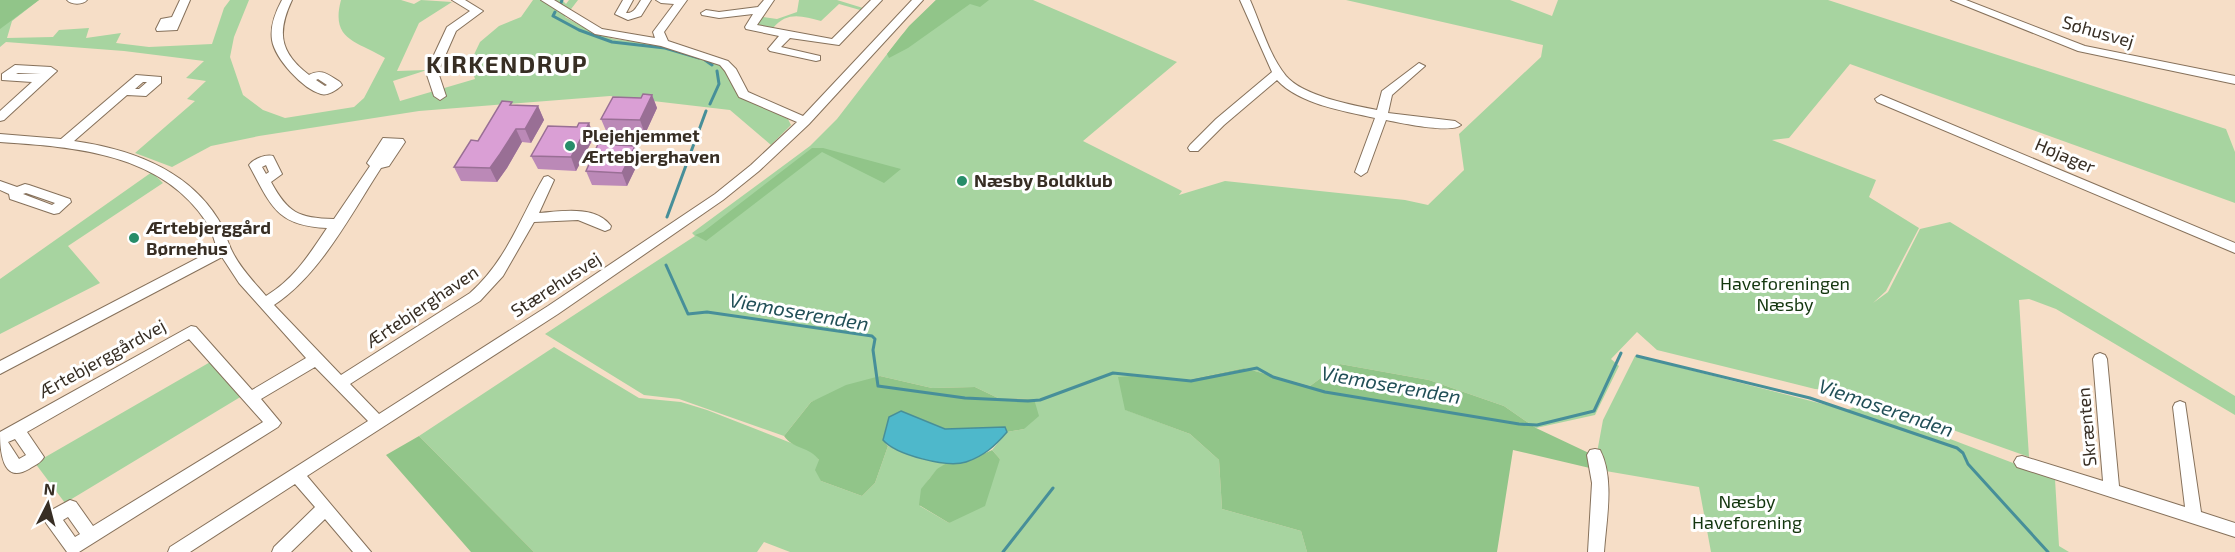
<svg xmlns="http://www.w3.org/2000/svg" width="2235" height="552" viewBox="0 0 2235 552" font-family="'Exo 2',sans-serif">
	<rect width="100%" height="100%" fill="#f6dec7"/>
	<!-- green -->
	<path fill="#a7d4a0" d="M0,0H39L12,21L7,38L53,37L59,30L89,28L86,38L121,33L116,43L149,47L212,44L224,8L230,0H249L234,37L230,57L243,95L263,110L285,118L354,107L364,98L385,58C358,41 330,41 341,0H401L414,4L421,0L452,2L419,23L397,71L427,70L393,81L400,101L475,79L470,63L480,42L499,26L521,17L533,0H562L566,4L569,0H578L565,17L594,33L614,39L665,46L721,65L750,101L788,119L791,125L771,145L730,110L610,96L419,111L259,136L211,146L172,167L135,153L195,101L187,99L206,81L186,78L204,61L124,51L6,42L0,47Z
		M799,0H837L863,8L860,10L839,4L821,21C802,16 787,11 773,28L758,25L757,23L763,17L777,19L797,12Z
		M936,0H1033L1177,62L1083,141L1182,191L1179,195L1225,181L1405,200L1428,205L1464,170L1459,134L1541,57L1543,45L1346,0H1510L1552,16L1558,0H1828L2226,129L2235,152V203L1850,64L1789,138L1772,140L1876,180L1869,197L1919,228L1886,291L1873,303L1888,292L1920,229L1950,222L2235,396V415L2056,309L2029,299L2019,300L2029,457L1843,391L1815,389L1657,350L1637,332L1611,359L1619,366L1595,415L1536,428L1504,406L1429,380L1340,364L1310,386L1244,368L1183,381L1132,376L1126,410L1190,434L1219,460L1222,509L1301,531L1307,552H790L764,542L757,552H534L419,436L554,347L639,398L681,402L707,410L814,452L819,460L821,481L862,496L875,483L888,446L919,458L948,462C931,474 921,485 920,506L949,523L1000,459L992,450L1007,432L1024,429L1033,399L998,398L975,387L932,388L880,376L811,402L784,436L679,399L644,395L545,334L695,236L692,233L810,146L837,119L901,36Z
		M152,172L163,183L68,246L100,283L0,334V279Z
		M1635,356L1846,410L1861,405L2055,479L2059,546L2069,552H1711L1699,487L1594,469L1603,420Z
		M212,361L242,396L65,503L35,463Z"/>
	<!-- forest -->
	<path fill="#91c589" d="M0,0H39L0,29Z
		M936,0H989L980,7L970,4L908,48L889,58L887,54L909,26Z
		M812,148H823L901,169L884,183L822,152L706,241L695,235L703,232Z
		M1340,364L1429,380L1504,406L1536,428L1591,454L1594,469L1513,450L1497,552H1307L1301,531L1222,509L1219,460L1190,434L1125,410L1118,377L1132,376L1183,381L1244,368L1310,386Z
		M880,376L932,388L975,387L998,398L1034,399L1039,416L1024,429L1007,432L1005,427L945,429L901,411L889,417L883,440L888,446L875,483L862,496L821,481L815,470L819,460C810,447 793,449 784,436L811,402L846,385Z
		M419,436L534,552H471L386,455Z
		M992,450L1000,459L985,506L949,523L919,505L921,489L937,469L948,462L964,463Z"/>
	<!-- water -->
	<path fill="#4eb8cb" stroke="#478f99" stroke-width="1.5" d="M901,411L945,429L1005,427L1007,432C995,446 984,456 966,462C947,468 896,455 883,440L889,417Z"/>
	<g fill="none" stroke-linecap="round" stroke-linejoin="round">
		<!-- stream -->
		<path stroke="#478f99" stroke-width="3" d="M561,3L562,0
			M555,12L553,16L579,30L612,42L665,48L699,58
			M705,60L712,65
			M710,104L719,84L717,71
			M667,217L706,111
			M666,265L688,314L707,312L872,336L875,339L873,350L878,386L965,398L1028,401L1040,400L1113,373L1191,381L1257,368L1273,377L1325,392L1519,424L1537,425L1594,411L1621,353
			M1637,356L1810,398L1957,448L1963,453L1968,464L2048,552
			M1003,552L1053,488"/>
		<!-- minor casing -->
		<g stroke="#86715b" stroke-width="2">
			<path id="minor" d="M67,0H87C83,5 71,5 67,0Z
				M180,0H190L177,30L157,31L156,29L161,19L172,17Z
				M282,0H292C277,32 279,52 309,75C322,68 328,75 340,82L342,85C337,90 328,96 321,94C303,89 275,59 272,40C270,26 275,13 282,0ZM318,79L327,85L325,86L316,80Z
				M452,0H465L483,11L456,31L438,72L446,96L440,100L434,96L426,72L447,27L470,11Z
				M541,0H554L602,29L655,38L653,32L674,4L661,3L656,0H687L664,32L668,41L728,61L736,69L748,92L803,116L912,0H923L809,124L759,171L723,200L558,314L307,476L371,552H353L325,519L291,552H272L274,547L315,507L295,484L190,552H168L170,547L368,421L315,367L261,399L281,423L278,427L79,552H67L46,523L44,518L46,513L70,500L76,502L93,526L263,422L189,339L27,432L44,457C41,463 35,465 29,469C2,485 0,450 0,432L191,326L196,327L252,390L306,358L239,283L222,257L0,374V361L217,248C214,240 212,230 207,223C162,153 75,147 0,142V134L61,139L136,75L161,77V83L146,96L127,95L74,141C130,149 187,169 218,219C225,230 227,242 233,253C241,269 255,283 266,296C294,279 309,255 327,228C276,226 271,205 249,165C253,159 266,154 273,156L282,174L271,182C288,213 298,218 334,219L370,166L367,163L383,138L403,139L405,142L389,166L381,168C351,214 320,275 274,305L341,375L470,293C507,260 520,218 544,177L548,176L554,180L539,213C561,211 596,205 611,226L610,229L605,231L578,220L534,222L503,276L480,301L350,384L379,414L548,306L715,194L751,165L797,122L739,97L725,71L720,65L661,46L595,34ZM143,82H147L139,89H135ZM266,165L269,172L266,174L262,167ZM15,439L26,455L19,459L8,442ZM68,517L80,534L75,537L63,520Z
				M623,0H633L626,13C634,14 637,6 641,0H651L641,16L628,20L615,14Z
				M764,0H774L757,25L832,39L871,0H882L839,45L790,38L781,47L820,56V60L816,61L770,51L768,49L779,36L746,29L745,27L753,14L719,18L702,15L701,13L706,10L719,12L758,7Z
				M1240,0H1250C1261,25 1269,55 1286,76C1303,96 1352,105 1377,110L1382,91L1419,63L1425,66L1392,95L1388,113L1455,121L1461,125C1451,134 1401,123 1386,120L1367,172L1361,176L1355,172L1375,118C1344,111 1299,104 1277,80L1224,125L1198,151H1190L1188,148L1190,145L1216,119L1272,72Z
				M1951,0H1966L2085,46L2235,76V84L2078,51Z
				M15,65L51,67L57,71L4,120L0,121V111L32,82L2,80V74ZM18,73L41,74H16Z
				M1881,95L2235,243V253L1877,102L1875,99Z
				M0,181L17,187L25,184L29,185L70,199L71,202L59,213L54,214L10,199L9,194L0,190ZM26,193L55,203L52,205L23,194Z
				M2100,353L2105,355L2107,359L2119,486L2185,507L2173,407L2175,403L2180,401L2185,403L2201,512L2235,523V537L2017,467L2014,462L2017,457L2022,456L2103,481L2093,359L2095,355Z
				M1595,449L1600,450C1615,479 1606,521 1604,552H1588L1592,483L1587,455L1590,450Z"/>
		</g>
		<!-- minor -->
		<use href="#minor" fill="#fff" fill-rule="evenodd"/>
	</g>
	<!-- wall -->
	<path fill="#bb89b7" d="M652,95L657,108L645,134L607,133L601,119L641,98Z
		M514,106H538L544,120L531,143L522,142L507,168L497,182L461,181L454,167Z
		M589,123L594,137L576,171L538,169L531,156L577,127Z
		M635,146L640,159L627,186L592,185L586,171Z"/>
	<!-- shaded-wall -->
	<path fill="#996f95" d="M652,95L657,108L645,134L640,120Z
		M538,106L544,120L531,143L525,129Z
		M589,123L594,137L576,171L571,157Z
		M516,129L522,142L507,168L497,182L490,168Z
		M635,146L640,159L627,186L622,173Z"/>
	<!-- building -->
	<path fill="#da9fd5" stroke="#996f95" stroke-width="1.5" d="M643,94L652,95L640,120L601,119L613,97L641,98Z
		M502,101L512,102L510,105L538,106L525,129H516L500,154L490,168L454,167L471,140L478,141Z
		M579,123H589L571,157L531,156L548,126L577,127Z
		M598,144L635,146L622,173L586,171Z"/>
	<!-- markers -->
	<g fill="#278d69" stroke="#fff" stroke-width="2">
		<circle cx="570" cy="146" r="6"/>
		<circle cx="962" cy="181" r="6"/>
		<circle cx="134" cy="238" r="6"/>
	</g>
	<g text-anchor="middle" stroke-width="6" stroke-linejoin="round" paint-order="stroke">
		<!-- street labels -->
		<g font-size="18" fill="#372e24" stroke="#fff">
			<text transform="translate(2098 32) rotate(16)" y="6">Søhusvej</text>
			<text transform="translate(2065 156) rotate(23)" y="6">Højager</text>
			<text transform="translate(556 285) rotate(-33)" y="6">Stærehusvej</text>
			<text transform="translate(422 307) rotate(-34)" y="6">Ærtebjerghaven</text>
			<text transform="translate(102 359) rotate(-29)" y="6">Ærtebjerggårdvej</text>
			<text transform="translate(2087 427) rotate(-95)" y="6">Skrænten</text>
		</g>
		<!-- poi labels -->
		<g font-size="18" font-weight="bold" fill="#372e24" stroke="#fff" text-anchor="start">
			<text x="582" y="142">Plejehjemmet<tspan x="582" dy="21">Ærtebjerghaven</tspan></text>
			<text x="974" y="187">Næsby Boldklub</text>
			<text x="146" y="234">Ærtebjerggård<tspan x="146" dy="21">Børnehus</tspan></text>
		</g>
		<!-- park labels -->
		<g font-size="18" fill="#13360e" stroke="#fff">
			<text x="1785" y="290">Haveforeningen<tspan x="1785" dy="21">Næsby</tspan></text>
			<text x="1747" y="508">Næsby<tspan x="1747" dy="21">Haveforening</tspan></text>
		</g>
		<!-- water labels -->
		<g font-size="20" font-style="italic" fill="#214f57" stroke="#fff">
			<text transform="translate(799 312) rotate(10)" y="7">Viemoserenden</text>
			<text transform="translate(1391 385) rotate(10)" y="7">Viemoserenden</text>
			<text transform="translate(1886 408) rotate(19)" y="7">Viemoserenden</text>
		</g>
		<!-- district labels -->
		<g font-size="24" font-weight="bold" letter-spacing="1.5" fill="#372e24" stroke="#fff">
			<text x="507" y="73">KIRKENDRUP</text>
		</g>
	</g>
	<!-- north arrow -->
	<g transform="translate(48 504) rotate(6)" stroke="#ffffff" stroke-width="4.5" paint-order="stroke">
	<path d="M0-4.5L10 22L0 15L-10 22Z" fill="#372e24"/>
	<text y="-9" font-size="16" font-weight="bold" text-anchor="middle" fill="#372e24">N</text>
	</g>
</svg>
